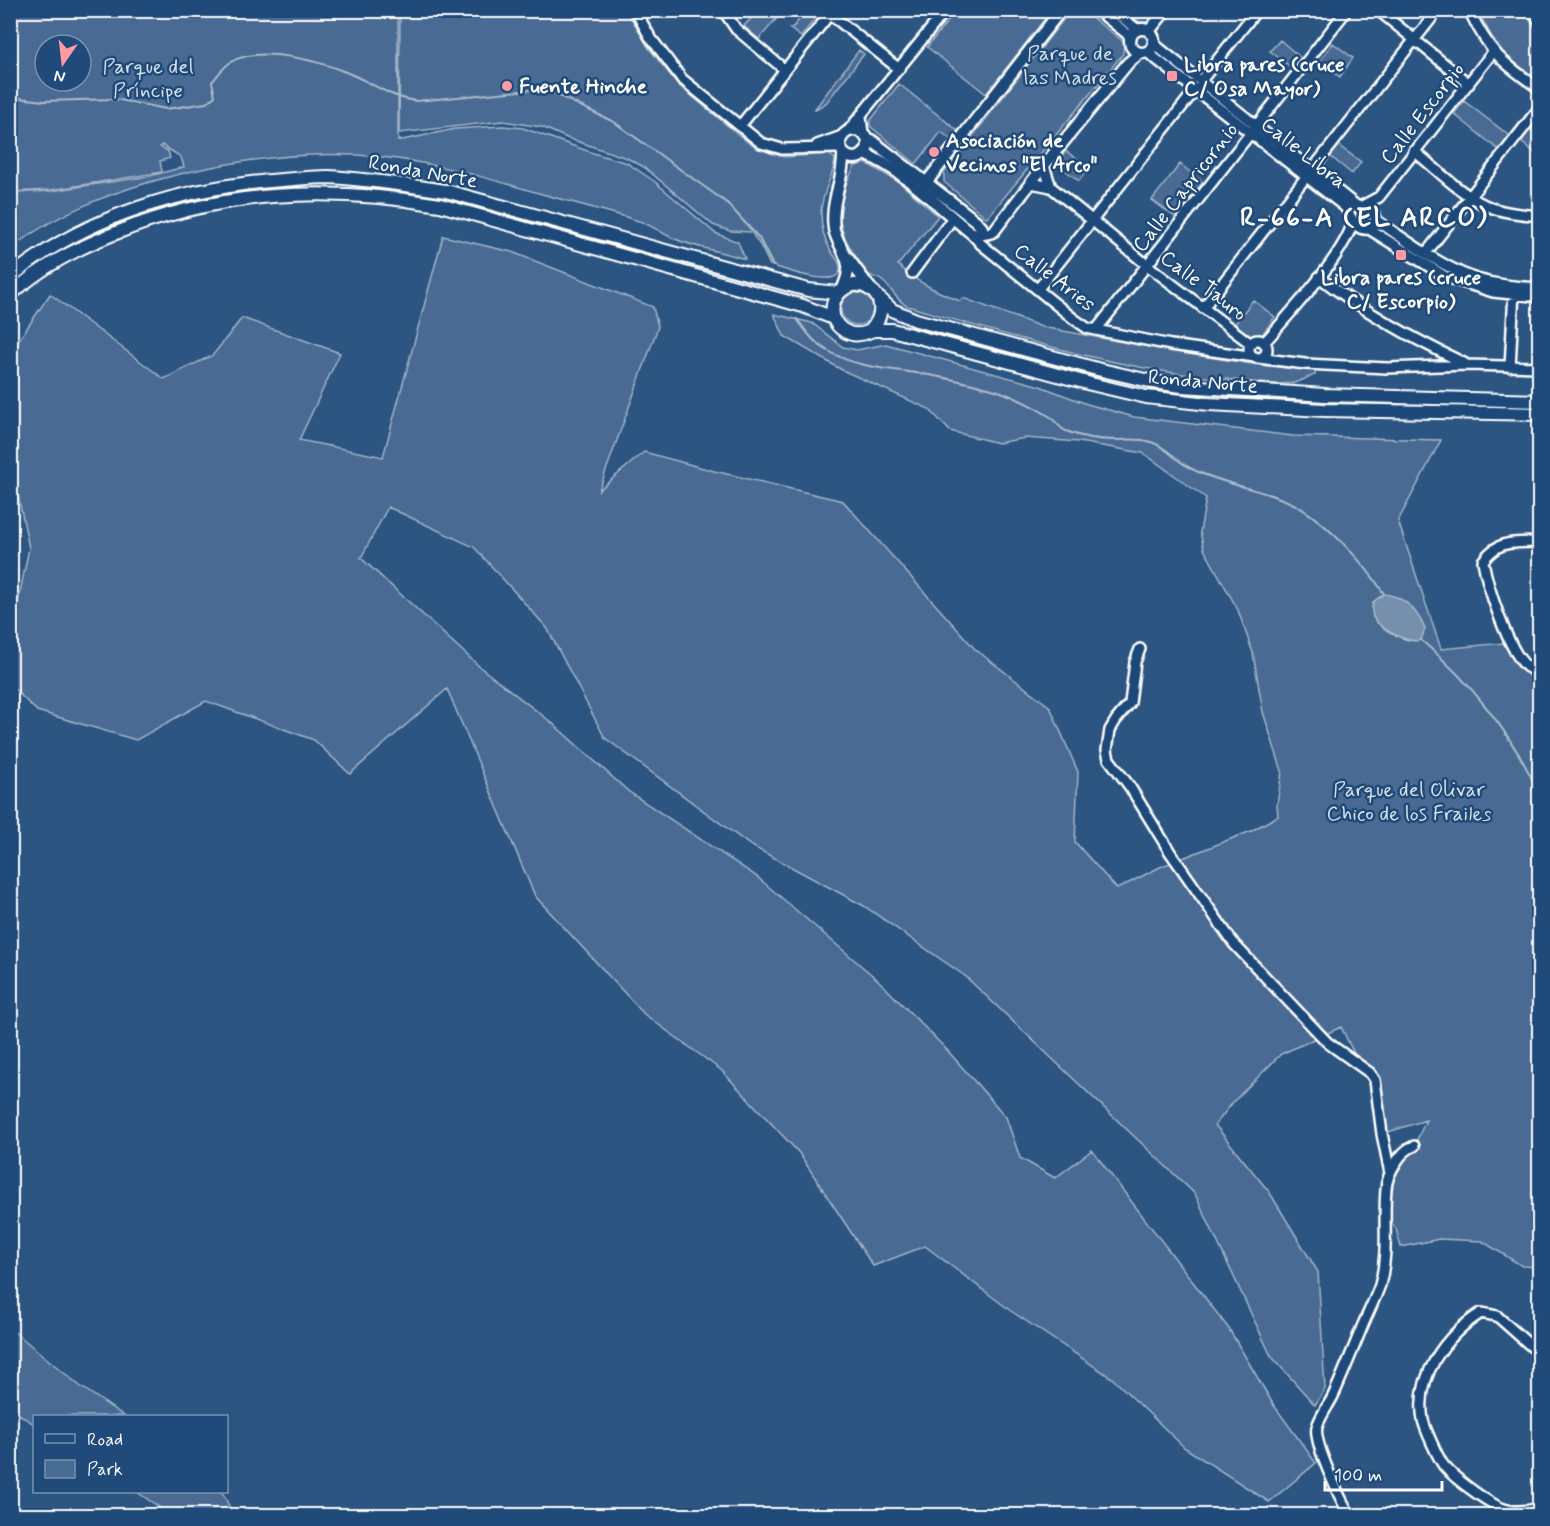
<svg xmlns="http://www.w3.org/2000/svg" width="1550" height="1526" viewBox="0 0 1550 1526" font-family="Mynerve,sans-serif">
	<rect width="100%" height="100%" fill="#2c5582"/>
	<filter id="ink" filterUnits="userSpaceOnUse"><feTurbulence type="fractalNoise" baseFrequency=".0167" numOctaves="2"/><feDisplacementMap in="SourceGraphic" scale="12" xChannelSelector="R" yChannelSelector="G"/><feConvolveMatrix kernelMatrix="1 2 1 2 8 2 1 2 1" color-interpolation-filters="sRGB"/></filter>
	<g filter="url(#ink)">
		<!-- green -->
		<path fill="#486b92" stroke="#a4b5c8" stroke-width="1.5" fill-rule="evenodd" d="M759,10L768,11L777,18L759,39L744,26Z
			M803,10L813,11L816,17L801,37L789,28L793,27L803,15Z
			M398,11V141L455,129L503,126L523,128L593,153L627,163L654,181L715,233L738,242L745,259C722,252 698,248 675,239C662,234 652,225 639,221C607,211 574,203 542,194C481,176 420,158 356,155C296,152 238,160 180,174C119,189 61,210 11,248V193L51,191L150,176L184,167L181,157L162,145L160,147L168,151L170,158L160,161L162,172L51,190L11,192V11ZM45,45H81V81H45Z
			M400,11H627L648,47L678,85L749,143L770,153L784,157L829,154L835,159C834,176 822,190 821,212C821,225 824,240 831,251C834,256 840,262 840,267C843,292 781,268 770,265L760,245L751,232L730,231L713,225L644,167L627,158L567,138L542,127L503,121L399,133Z
			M956,11V10L1051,11L986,94L927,47Z
			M1070,11H1083L1124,42L1123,54L987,218L944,182V173Z
			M1125,11H1159L1149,22H1140Z
			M1478,11H1524L1539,35V81L1499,50Z
			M1280,40L1300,57L1292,68L1270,51Z
			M1333,43L1353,58L1340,77L1319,62Z
			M859,50L864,54L826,103L814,110Z
			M899,84L958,131L952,140L941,132L916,164L870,126V121Z
			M1464,101L1511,137L1500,151L1454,114Z
			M1539,118V156L1521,142Z
			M1339,146L1361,162L1352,174L1330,156Z
			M1066,151L1089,168L1079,181L1056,163Z
			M866,163L900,183L938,216L898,265C918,283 936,291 960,301L963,298L1042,327L1170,351L1258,365L1316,371L1315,375C1308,377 1301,381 1294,383C1277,386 1244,381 1226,379C1116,370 1012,336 907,306C895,299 891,287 881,280C877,277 871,277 868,274C863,270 860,263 857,258C833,225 835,201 855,166Z
			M1180,164L1203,182L1175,217L1152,200Z
			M443,236L512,252L653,307L658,327L599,490L644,452L714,471L843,501L975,649L1050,707L1078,772L1075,842L1117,889L1160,867L1251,831L1278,816L1277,805L1282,771L1263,712L1253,653L1238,610L1204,549L1200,532L1206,498L1143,453L1079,442L1025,438L998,443L950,431L929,409L842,370L784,336L774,314L812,323L843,347L857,350L886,344L1040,386L1087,404L1134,417L1293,436L1441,440L1398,521L1441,649L1504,643L1519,669L1537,677L1540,697L1539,1267L1522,1266L1482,1241L1439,1239L1401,1247L1396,1229L1389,1219L1391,1182L1414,1146L1426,1120L1382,1134L1378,1102L1341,1027L1281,1054L1234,1101L1215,1125L1270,1193L1318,1272L1325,1389L1315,1405L1271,1356L1195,1194L965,976L864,906L750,845L605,738L547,628L474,547L388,507L361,558L481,668L551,722L629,792L756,876L878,980L947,1050L1006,1117L1020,1158L1055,1178L1092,1150L1229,1329L1273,1404L1316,1463L1269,1502L1185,1448L1112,1378L1011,1311L925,1246L873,1266L799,1153L721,1070L644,1014L535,896L447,689L350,774L314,740L206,701L136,740L37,711L11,686V637L29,548L11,461L10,353L50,294L164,379L213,355L242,318L340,353L299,440L383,457Z
			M841 309a16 16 0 1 1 32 0a16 16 0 1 1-32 0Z
			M1253,300L1275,317L1261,336L1254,339L1234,325Z
			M11,1329L80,1386L124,1416H34V1424L16,1412L11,1405Z
			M137,1492H222L230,1508L239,1515H171Z"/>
		<!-- water -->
		<path fill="#748fad" stroke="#acbcce" stroke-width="1.5" d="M1384,594C1405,596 1417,610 1425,629L1421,640C1407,644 1380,629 1373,617C1371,612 1372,607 1373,602Z"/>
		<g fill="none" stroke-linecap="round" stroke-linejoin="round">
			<!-- stream -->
			<path stroke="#acbcce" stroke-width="2" d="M10,102L19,98L44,101L115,99L166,109L206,103L215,96L212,82C218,75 223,67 231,62C259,45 320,61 348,73C371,82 391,98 416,101L531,90L551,92L614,122L727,203L759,238L773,266
				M797,319C805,330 813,342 825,349C848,364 876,368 902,371C932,375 963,381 992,389C1012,395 1031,405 1049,416C1055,420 1059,428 1066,431C1081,437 1099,440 1115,440C1127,440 1138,438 1151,442C1166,446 1177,462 1192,469C1222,484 1256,488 1287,501C1319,514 1366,564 1384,594
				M1421,640C1470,681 1514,736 1540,796"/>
			<!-- minor casing -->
			<g stroke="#fff" stroke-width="14">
				<path id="minor" d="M635,10L650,37L682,79L761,143L782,149L840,148
					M723,10L736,29L785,70
					M825,10L899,69
					M1097,10L1131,37
					M1112,10L1138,30
					M1378,10L1469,84
					M1469,10C1489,52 1502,63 1540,89
					M1154,44L1358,207
					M1147,52L1345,207C1352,217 1354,231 1369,229L1446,277L1493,292L1540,297
					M1200,82L1257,10
					M861,117L863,134
					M740,126L833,10
					M848,131L946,10
					M817,145L842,136
					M1414,151C1437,169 1459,193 1485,205C1502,213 1521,214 1540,216
					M1044,166L1051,187
					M1311,171L1438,10
					M1031,183L1051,187L1147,265L1251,344
					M1364,205L1379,197L1493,52
					M1360,206L1371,208C1375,214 1377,219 1373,225
					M1376,220C1406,240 1437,264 1471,277C1493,285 1517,287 1540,288
					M970,232L981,244L1074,319L1087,328L1096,330L1171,345L1255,357
					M1426,253L1540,107
					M912,273L953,218
					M1319,277C1364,312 1413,339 1464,363
					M1038,289L1196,89
					M1203,308L1306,177
					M1096,330L1347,10
					M1249 349a9 9 0 1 1 18 0a9 9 0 1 1-18 0Z
					M1264,343C1290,313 1342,258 1353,222
					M1259,358L1305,364L1387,368L1466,365L1540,367
					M1510,367L1514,291
					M1540,542C1515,543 1498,539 1483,561C1487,585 1508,651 1527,667C1530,669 1536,671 1540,673
					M1140,649L1135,662L1130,703L1116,720L1110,730L1107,750L1109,759L1130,787L1170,852L1234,944L1328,1043L1370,1073L1375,1080L1382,1134L1390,1173
					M1540,1354L1497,1316L1481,1313C1446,1335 1415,1376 1423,1420C1425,1429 1438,1458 1444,1466C1454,1478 1492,1507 1508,1510C1516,1512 1531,1510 1540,1508
					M1350,1516C1341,1500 1313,1443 1317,1427C1320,1416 1329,1405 1334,1394C1344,1372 1353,1349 1362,1327C1368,1313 1375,1299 1380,1285C1389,1251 1383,1223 1386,1189C1387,1174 1400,1151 1414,1146"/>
			</g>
			<!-- major casing -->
			<g stroke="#fff" stroke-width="15">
				<path id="major" d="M1130 41a12 12 0 1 1 24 0a12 12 0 1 1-24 0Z
					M1149,31L1166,10
					M840 144a14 14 0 1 1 28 0a14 14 0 1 1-28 0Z
					M868,141L871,140L976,221L982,228V234
					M843,154C844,180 830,201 834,229C836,241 846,252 848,265C849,272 846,281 843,288
					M865,154C905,171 936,205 970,232C979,235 987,235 994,231L1046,163L1128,63L1140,53
					M926,183L1061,10
					M847,257L870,288"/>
			</g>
			<!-- highway casing -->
			<g stroke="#fff" stroke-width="16">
				<path id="highway" d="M1534,10L1540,20
					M10,277C87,215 185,187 282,180C297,179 313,177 328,177C368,179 406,185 446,191L808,290L838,293
					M10,295C42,266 77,248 116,233C223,190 328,186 440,205L803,306L833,318
					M880,299L892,310L916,320L1097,369L1154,382L1182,386L1325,395L1540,401
					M871,330C901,296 851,265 834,301C832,306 832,314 834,319C838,329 850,336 860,334C865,334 869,331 874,330C880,330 886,330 892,330L1091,384L1146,397L1209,404L1324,410L1540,414"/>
			</g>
			<!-- minor -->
			<use href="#minor" stroke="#1f4a7a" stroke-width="9"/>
			<!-- major -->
			<use href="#major" stroke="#1f4a7a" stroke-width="10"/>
			<!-- highway -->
			<use href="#highway" stroke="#1f4a7a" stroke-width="12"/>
		</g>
	</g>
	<!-- markers -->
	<g fill="#ff9aa2" stroke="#1f4a7a" stroke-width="2">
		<rect x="1166" y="70" width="12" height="12" rx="3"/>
		<circle cx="507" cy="86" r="6"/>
		<circle cx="934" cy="152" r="6"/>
		<rect x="1395" y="249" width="12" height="12" rx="3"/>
	</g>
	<g text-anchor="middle" stroke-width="5" stroke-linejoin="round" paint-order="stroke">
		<!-- park labels -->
		<g font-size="21" fill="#dae1e9" stroke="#1f4a7a">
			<text x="1070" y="60">Parque de<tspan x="1070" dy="24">las Madres</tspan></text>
			<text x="148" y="73">Parque del<tspan x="148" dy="24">Príncipe</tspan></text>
			<text x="1409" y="796">Parque del Olivar<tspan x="1409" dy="24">Chico de los Frailes</tspan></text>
		</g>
		<!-- poi labels -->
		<g font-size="21" font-weight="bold" fill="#fff" stroke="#1f4a7a" text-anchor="start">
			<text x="1184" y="71">Libra pares (cruce<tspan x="1184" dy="24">C/ Osa Mayor)</tspan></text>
			<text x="519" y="93">Fuente Hinche</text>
			<text x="946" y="147">Asociación de<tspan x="946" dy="24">Vecinos "El Arco"</tspan></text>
			<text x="1401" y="284" text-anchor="middle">Libra pares (cruce<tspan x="1401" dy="24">C/ Escorpio)</tspan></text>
		</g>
		<!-- street labels -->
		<g font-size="21" fill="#fff" stroke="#1f4a7a">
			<text transform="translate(1422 113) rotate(-52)" y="7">Calle Escorpio</text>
			<text transform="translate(1304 152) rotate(38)" y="7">Calle Libra</text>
			<text transform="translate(423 171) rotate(10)" y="7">Ronda Norte</text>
			<text transform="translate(1185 187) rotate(-52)" y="7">Calle Capricornio</text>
			<text transform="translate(1055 277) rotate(38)" y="7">Calle Aries</text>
			<text transform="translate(1204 285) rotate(37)" y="7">Calle Tauro</text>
			<text transform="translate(1203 381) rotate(5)" y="7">Ronda Norte</text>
		</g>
		<!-- district labels -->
		<g font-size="27" font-weight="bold" letter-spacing="1.5" fill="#fff" stroke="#1f4a7a">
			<text x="1364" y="226">R-66-A (EL ARCO)</text>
		</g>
	</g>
	<!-- margin -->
	<rect width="1550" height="1526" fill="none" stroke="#1f4a7a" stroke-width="36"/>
	<rect x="18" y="18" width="1514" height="1490" fill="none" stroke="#fff" stroke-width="2" filter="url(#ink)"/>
	<!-- legend -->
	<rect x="33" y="1415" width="195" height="78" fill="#1f4a7a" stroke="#7992af" stroke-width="1.5"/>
	<rect x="45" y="1434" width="30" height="9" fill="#1f4a7a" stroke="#7992af" stroke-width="1.5"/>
	<text x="87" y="1445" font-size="18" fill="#ffffff">Road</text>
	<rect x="45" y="1460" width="30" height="18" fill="#486b92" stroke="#7992af" stroke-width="1.5"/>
	<text x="87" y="1475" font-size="18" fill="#ffffff">Park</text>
	<!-- north arrow -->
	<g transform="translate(63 63) rotate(194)"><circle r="28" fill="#1f4a7a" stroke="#7992af" stroke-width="1.5"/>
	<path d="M0-4.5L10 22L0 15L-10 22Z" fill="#ff9aa2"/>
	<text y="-9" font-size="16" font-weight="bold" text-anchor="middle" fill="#ffffff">N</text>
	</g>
	<!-- scale -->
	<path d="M1325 1481v9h117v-9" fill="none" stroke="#ffffff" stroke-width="3"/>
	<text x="1334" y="1481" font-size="18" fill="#ffffff" stroke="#1f4a7a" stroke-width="4.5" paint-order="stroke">100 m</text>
</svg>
